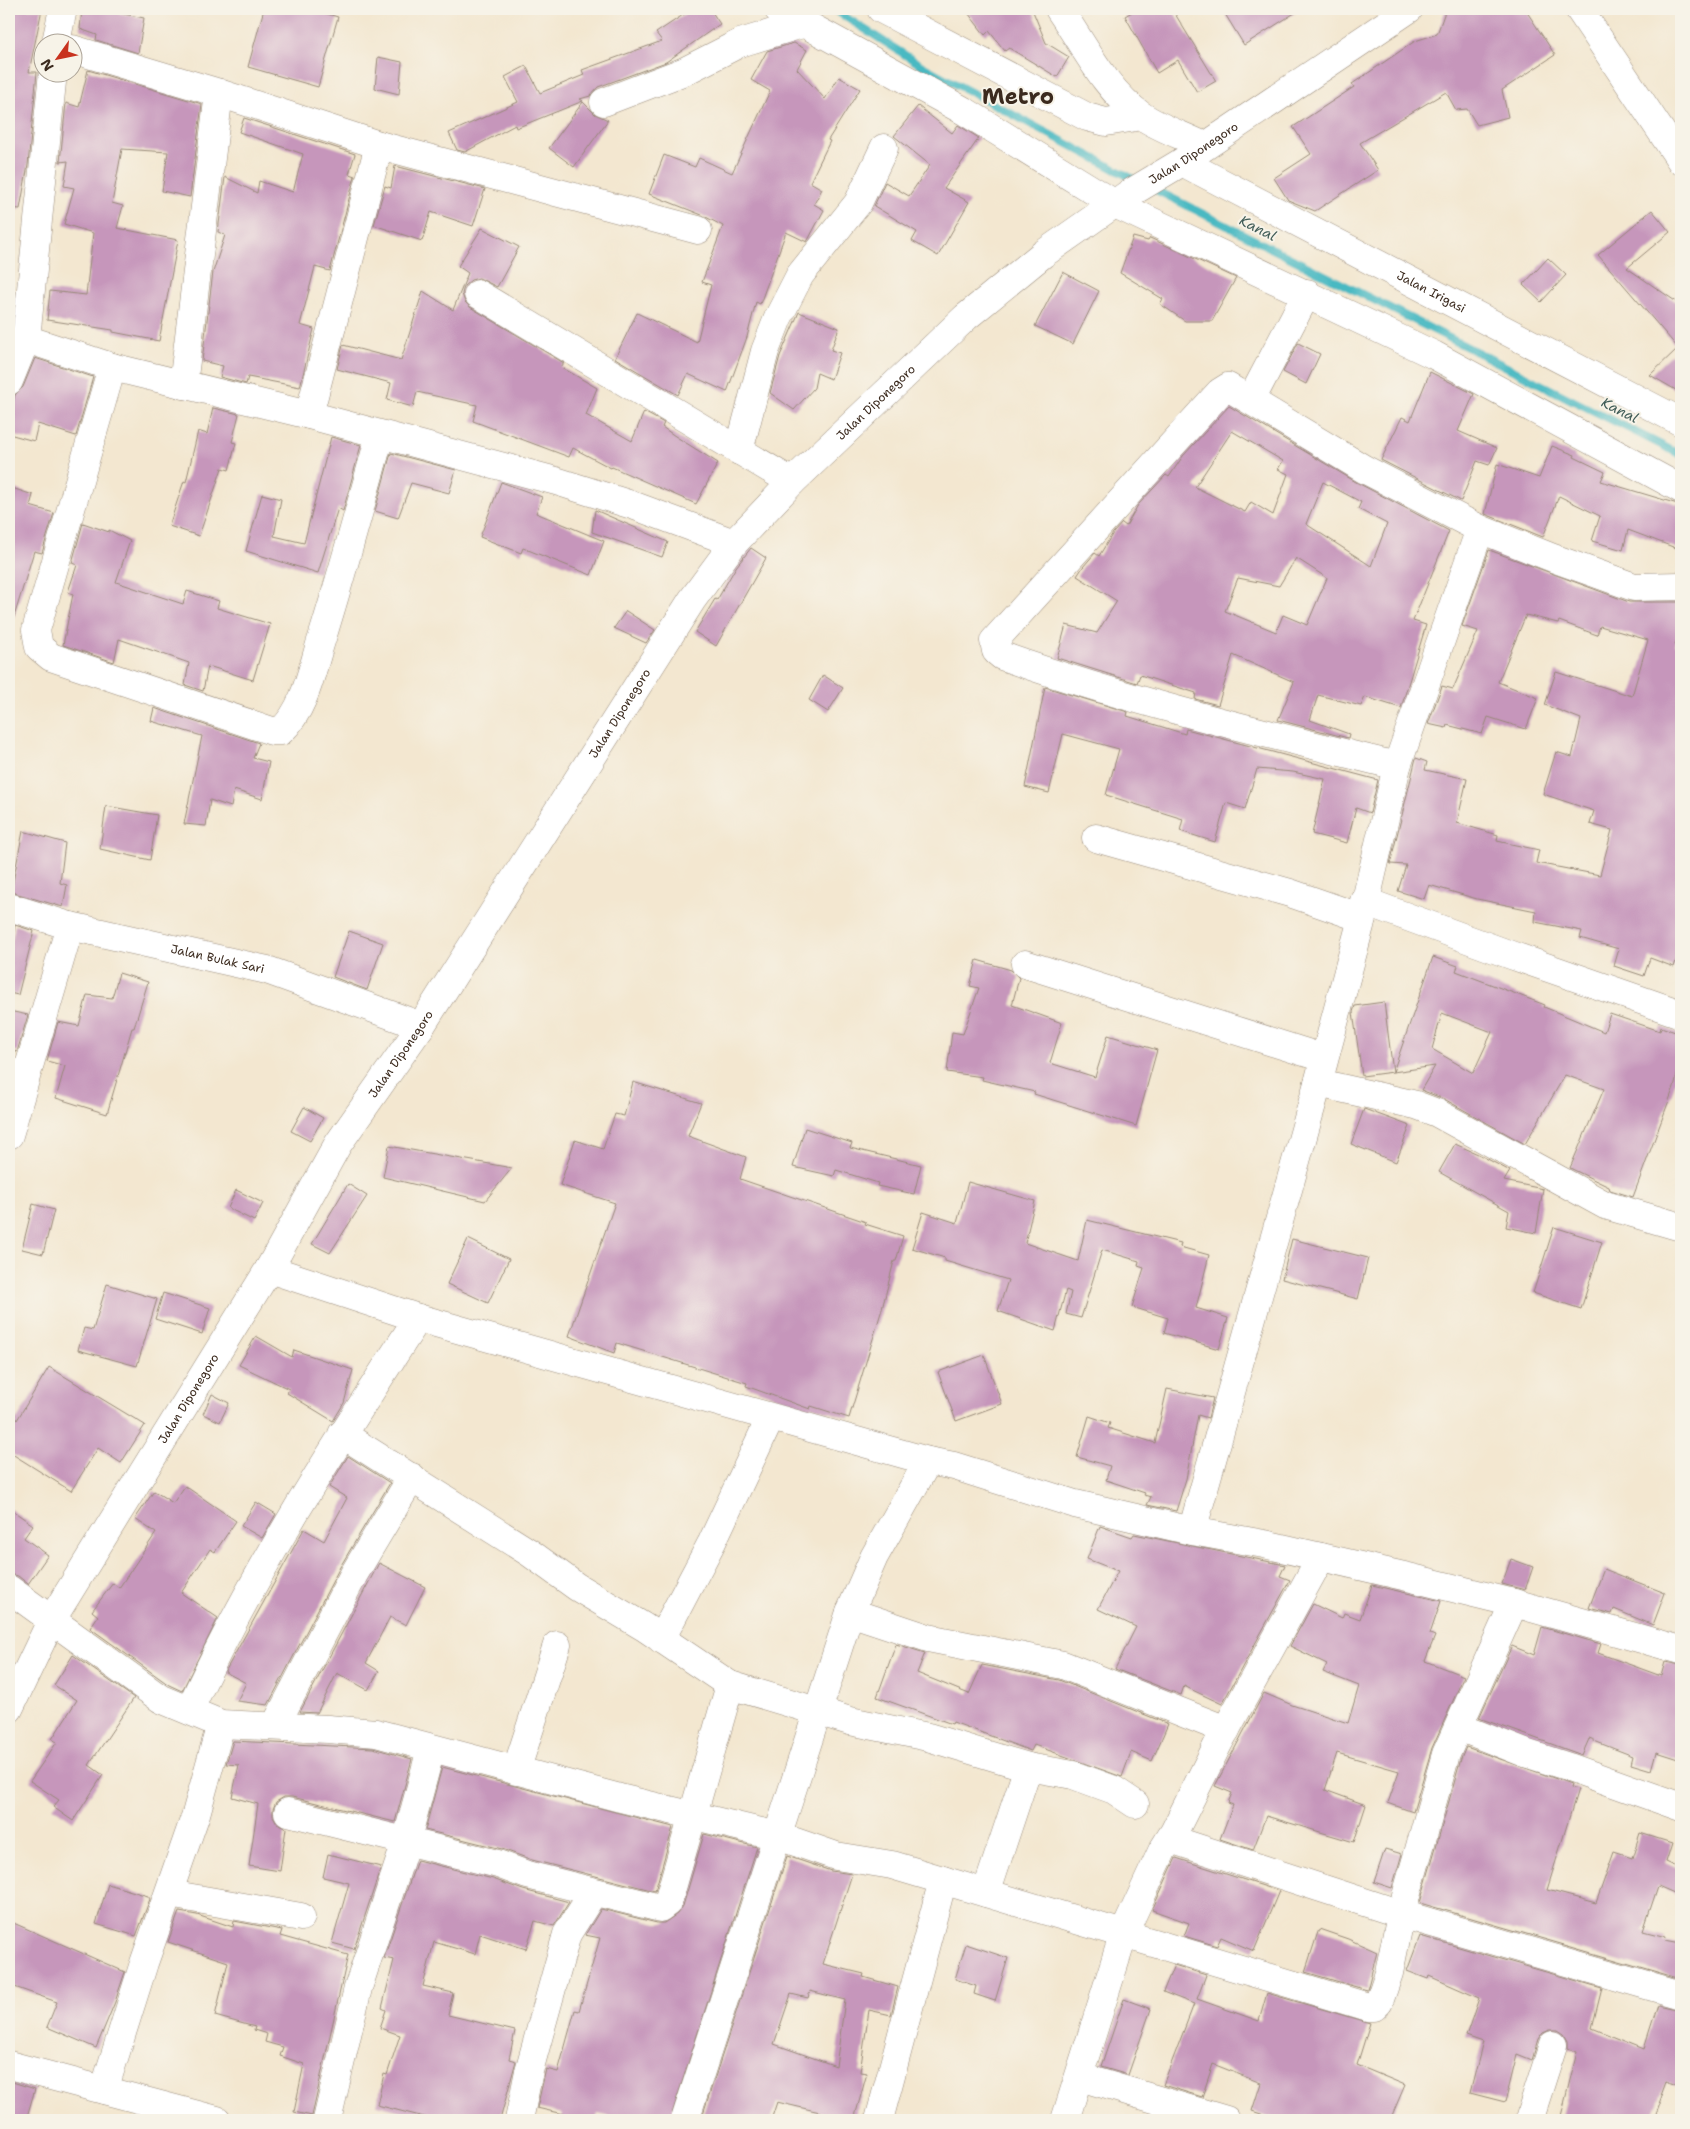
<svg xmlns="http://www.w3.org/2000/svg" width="1690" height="2129" viewBox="0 0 1690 2129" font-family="'Shantell Sans',sans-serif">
	<rect width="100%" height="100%" fill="#f7f3e8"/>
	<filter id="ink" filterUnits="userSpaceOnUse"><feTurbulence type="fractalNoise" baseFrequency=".02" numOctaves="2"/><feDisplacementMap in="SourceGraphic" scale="10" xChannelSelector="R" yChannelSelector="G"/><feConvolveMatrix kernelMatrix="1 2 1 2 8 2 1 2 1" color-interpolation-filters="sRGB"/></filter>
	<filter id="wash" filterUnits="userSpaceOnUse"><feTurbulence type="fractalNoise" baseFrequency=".0096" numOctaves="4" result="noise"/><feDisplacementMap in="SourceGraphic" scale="20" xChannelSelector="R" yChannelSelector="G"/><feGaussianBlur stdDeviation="1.12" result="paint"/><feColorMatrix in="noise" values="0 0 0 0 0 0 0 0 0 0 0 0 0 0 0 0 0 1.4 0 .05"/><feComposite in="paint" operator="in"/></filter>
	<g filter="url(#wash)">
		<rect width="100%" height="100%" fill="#f3e7d0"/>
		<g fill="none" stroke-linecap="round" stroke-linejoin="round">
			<!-- stream -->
			<path stroke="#4ab9c2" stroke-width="8" d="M833,9L924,67L1139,182
				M1152,188L1681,455"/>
		</g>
		<g id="blocks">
			<!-- building -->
			<path fill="#c696bb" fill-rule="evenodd" d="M9,9H42L29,72H37L28,165L20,209L9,208Z
				M82,9H99L144,18L138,53L96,40L97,35L80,29Z
				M264,9H310L338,17L318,87L248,67Z
				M692,9H710L720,24L666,62L598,87L590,96L580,99L583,101L516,128L515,125L465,152L457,150L449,133L518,102L505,77L526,66L540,93L584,75L582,70L662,41L656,33Z
				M965,9H1032L1046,43L1069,57L1057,77L1009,48L1005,51L989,31L985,35Z
				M1137,9H1172L1216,81L1197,92L1178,60L1157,73L1125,16Z
				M1222,9H1301L1244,45Z
				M1446,9H1525L1555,55L1502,90L1508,117L1477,125L1467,109L1456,110L1446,92L1360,143L1378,170L1315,211L1288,200L1274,178L1311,154L1293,127L1354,87L1352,84L1415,41L1437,34Z
				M794,43L807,50L797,69L825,99L839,77L860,89L828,140L830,141L810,182L822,189L814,204L824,210L807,242L786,232L760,304L756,302L747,337L727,392L688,374L678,395L615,358L637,313L697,342L711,285L702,282L723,226L702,215L649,194L664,155L695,167L699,158L732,173L770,91L751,80L767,51Z
				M378,57L402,62L399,94L375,88Z
				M88,70L202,104L190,197L162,191L168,152L122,149L112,203L123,206L117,228L178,240L159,341L113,332V330L47,320L50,291L86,295L93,233L64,224L74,188L64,186L68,161L60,162L66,103L79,107Z
				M583,102L595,114L608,120L574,167L549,148Z
				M918,106L952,133L958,125L979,138L944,188L969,202L938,256L912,241L917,232L874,206L885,182L909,196L930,165L894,136Z
				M244,118L355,154L349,174L355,176L330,271L315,267L300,325L314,329L300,387L248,377L246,384L220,377L223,366L202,361L213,272L225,235L218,232L225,177L257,193L259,181L293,192L303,154L239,132Z
				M395,166L485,189L473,226L431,212L422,241L374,225L385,186L391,188Z
				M1652,210L1670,232L1627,268L1681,305V393L1650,375L1678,348L1598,255Z
				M482,228L519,247L497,287L479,278L471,280L464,286L462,294L465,302L470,307L564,363L561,367L597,388L586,415L632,441L644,412L664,423L662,427L675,436L718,463L696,504L612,467L611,468L573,448L569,457L473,421L477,405L417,392L413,407L387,400L391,383L337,369L343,345L401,360L423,291L453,310L468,273L458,266Z
				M1133,237L1148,241L1150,238L1236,278L1212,321H1185L1160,304L1163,299L1120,273Z
				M1548,258L1566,275L1541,302L1523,285Z
				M1063,272L1099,291L1073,344L1035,326Z
				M799,312L839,328L831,350L840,353L831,379L817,373L814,388L794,410L770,393L780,356Z
				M1298,343L1320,354L1306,384L1283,372Z
				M35,358L93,377L76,436L38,424L34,441L9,434V418L15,395L23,387Z
				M1430,372L1474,394L1458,431L1497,448L1489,465L1477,461L1461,501L1381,460L1402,417L1410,421Z
				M1229,406L1356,482L1449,531L1413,621L1426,625L1401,708L1365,697L1361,706L1318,695L1310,720L1349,734L1348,738L1278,720L1294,682L1233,655L1218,705L1195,699L1196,693L1140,675L1137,683L1057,658L1066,625L1097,633L1117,601L1077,576L1083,567L1095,553L1099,556L1113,533L1122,523L1126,526L1138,505L1166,475L1169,477L1183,456ZM1232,431L1283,461L1278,469L1288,474L1273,515L1251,502L1245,512L1195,487ZM1323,482L1361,502L1358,509L1387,524L1371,566L1306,524ZM1296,558L1327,578L1307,625L1283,615L1276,632L1225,611L1238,578L1279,586Z
				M213,408L239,414L232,442L236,443L229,470L222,468L199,536L169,526L184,481L186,482L198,431L207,434Z
				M331,437L361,445L343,511L338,508L318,573L246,551L262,494L281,499L274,536L304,543Z
				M1552,446L1575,455L1574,457L1605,472L1601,481L1681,505V550L1628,530L1623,550L1592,541L1600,516L1559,496L1543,537L1485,514L1497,464L1539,478Z
				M391,453L456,470L449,493L411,483L398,518L375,511Z
				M501,482L542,497L536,513L604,541L591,575L523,548L521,553L480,537Z
				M9,487L33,495L30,506L54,513L42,553L34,551L14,617L9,616Z
				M595,510L668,542L662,557L592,532Z
				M83,523L109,532V530L130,541L116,582L183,604L187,591L219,601L217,608L270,624L253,680L208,666L203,691L185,685L189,663L119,639L114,662L63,645L73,594L68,592L77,565L72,563Z
				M751,548L766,558L716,646L695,632L715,599L717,600L736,567Z
				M1489,550L1629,602H1681V627L1675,645L1681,646V946L1674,967L1650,958L1644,976L1614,966L1619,949L1580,938L1582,931L1535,922L1536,911L1477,899L1429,885L1424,899L1398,891L1406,865L1390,864L1416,758L1427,762L1425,770L1467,779L1457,823L1498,835L1497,841L1539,850L1536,863L1600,875L1612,830L1590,824L1594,811L1543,794L1556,752L1572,757L1581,719L1545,705L1556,672L1632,696L1648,640L1600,626L1597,635L1559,621L1558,623L1526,615L1498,682L1538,698L1526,729L1488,717L1482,734L1447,725L1446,728L1428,724L1442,686L1453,689L1478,631L1462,626Z
				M626,611L655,630L646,643L614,628Z
				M823,675L843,688L828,712L809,700Z
				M1045,687L1128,712L1127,716L1185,734L1186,729L1378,780L1370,813L1356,808L1347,843L1312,834L1325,779L1293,772L1257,769L1245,809L1226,803L1215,842L1180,831L1183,819L1106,795L1119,749L1063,734L1049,793L1025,787Z
				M154,708L259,743L253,758L269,762L262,799L234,790L231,807L210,800L206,826L184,824L202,736L151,721Z
				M106,806L157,815L150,860L100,849Z
				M23,831L65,843L60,883L67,885L63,907L11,892Z
				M15,925L34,931L18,995L9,993V956Z
				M349,931L383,943L367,990L333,977Z
				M1433,957L1458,966L1456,971L1545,1005L1544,1007L1604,1032L1610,1014L1660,1031L1661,1027L1681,1034V1059L1674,1087L1633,1197L1610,1190L1609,1187L1570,1168L1604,1089L1565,1075L1525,1144L1444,1099L1421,1090L1435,1066L1393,1072ZM1442,1013L1492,1032L1473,1073L1432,1049Z
				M977,960L1011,970L1019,978L1012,1005L1062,1023L1050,1063L1095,1077L1108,1035L1157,1050L1136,1126L1034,1094L1035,1092L982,1080L983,1077L947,1072L952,1032L963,1034L979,988L970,986Z
				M119,973L148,982L134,1028H132L107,1114L56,1098L65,1066L47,1061L58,1022L79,1026L87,995L112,998Z
				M1384,1002L1393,1072L1362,1076L1353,1012L1355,1006Z
				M9,1011L28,1015L17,1052L9,1049Z
				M633,1082L701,1103L688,1136L746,1157L740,1179L866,1222L865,1224L903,1236L896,1261H894L882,1309L849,1418L811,1406L810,1409L746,1386L747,1383L617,1343L614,1353L569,1336L615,1203L560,1185L575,1140L603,1149L615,1114L624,1116Z
				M304,1107L323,1118L310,1141L291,1131Z
				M1364,1109L1410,1126L1396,1162L1351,1144Z
				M805,1128L852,1143L850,1148L921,1165L914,1194L877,1186L878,1183L836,1170L834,1176L793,1167Z
				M1455,1144L1478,1154L1510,1171L1504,1181L1543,1189L1536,1233L1506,1227L1509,1211L1439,1172Z
				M389,1146L512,1168L485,1201L383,1177Z
				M968,1182L1035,1201L1025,1243L1078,1261L1087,1220L1181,1243L1180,1247L1209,1255L1196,1308L1228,1318L1219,1349L1164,1333L1168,1318L1132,1307L1144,1268L1138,1266L1139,1261L1102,1250L1081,1318L1066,1314L1071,1292L1066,1290L1055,1331L998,1311L1008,1280L945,1261V1258L912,1248L923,1212L957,1223Z
				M348,1184L367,1196L330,1253L312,1244Z
				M236,1190L263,1203L254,1221L228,1208Z
				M33,1204L54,1210L43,1254L22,1249Z
				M1554,1227L1602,1242L1581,1309L1533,1293Z
				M468,1239L509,1259L488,1303L447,1284Z
				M1292,1239L1368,1258L1358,1299L1282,1279Z
				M107,1284L157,1299L137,1366L78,1350L84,1328L93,1330Z
				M163,1293L210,1308L202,1334L155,1319Z
				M256,1336L292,1357L294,1350L353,1370L344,1403L333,1421L287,1393L289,1389L239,1365Z
				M984,1355L1002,1404L956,1421L938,1372Z
				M49,1367L145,1425L121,1463L98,1448L71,1491L9,1452V1414L17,1420Z
				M1167,1389L1213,1398L1208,1418L1198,1415L1186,1479L1176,1511L1147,1505L1151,1497L1144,1495L1145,1493L1106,1480L1110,1466L1077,1457L1089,1416L1110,1423L1108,1428L1155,1443Z
				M212,1394L229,1403L220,1422L203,1414Z
				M348,1456L390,1483L340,1567L268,1705L237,1701L246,1683L225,1672L304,1529L324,1541L347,1498L329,1487Z
				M185,1486L236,1521L215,1552L210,1549L181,1593L218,1618L182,1691L169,1685L90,1628L98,1616L92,1611L113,1583L119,1588L156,1533L135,1519L154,1491L173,1503Z
				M256,1502L276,1514L262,1538L241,1526Z
				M9,1508L33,1525L24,1538L48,1555L28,1584L18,1576L9,1574Z
				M1100,1526L1132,1537L1134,1534L1285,1565L1280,1576L1290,1580L1222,1704L1184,1686L1181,1695L1115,1669L1136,1627L1098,1609L1118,1571L1087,1559Z
				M1511,1559L1533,1567L1525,1590L1502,1584Z
				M379,1563L425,1587L406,1625L390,1617L366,1663L379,1671L368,1690L337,1673L317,1713L300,1712Z
				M1604,1569L1665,1593L1653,1625L1614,1609L1612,1614L1589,1608Z
				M1372,1585L1441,1601L1430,1634L1435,1636L1425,1661L1464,1676L1432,1748L1413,1812L1388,1803L1399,1771L1337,1753L1325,1790L1366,1805L1354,1842L1266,1816L1253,1850L1220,1839L1233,1805L1228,1803L1232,1793L1215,1786L1264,1693L1292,1705L1348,1723L1359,1686L1323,1672L1327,1664L1290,1646L1313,1604L1342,1618L1344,1613L1360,1619Z
				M1542,1627L1601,1644L1598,1653L1661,1676L1665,1662L1681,1665V1760L1656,1752L1651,1770L1631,1764L1633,1756L1589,1739L1582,1755L1479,1718L1512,1646L1534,1655Z
				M896,1644L925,1653L917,1673L969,1694L982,1665L1059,1680L1168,1724L1152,1761L1131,1752L1122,1777L1034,1745L1031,1751L953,1722L952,1724L877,1697Z
				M73,1655L134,1698L89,1765L103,1775L73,1821L53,1807L59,1800L30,1781L57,1742L52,1739L77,1700L54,1685Z
				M233,1741L373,1748L412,1759L395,1822L292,1797H284L276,1802L273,1809V1816L277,1823L286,1828L280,1871L249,1866L258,1804L232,1797L239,1765L226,1764Z
				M1466,1747L1571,1784L1570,1787L1578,1789L1547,1890L1596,1903L1614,1852L1632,1858L1640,1833L1672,1843L1666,1862L1681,1869V1896L1658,1886L1643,1931L1666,1937L1665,1941L1681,1944V1979L1420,1903L1461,1759Z
				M442,1767L673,1827L655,1891L532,1860L502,1849L425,1830Z
				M704,1834L757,1847L670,2120H625L598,2114L596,2120H561L563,2114L537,2108L546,2069L558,2072L575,2010L579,2011L600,1938L585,1935L601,1909L657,1923H664L677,1914L683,1906Z
				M1385,1849L1402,1854L1392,1888L1374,1882Z
				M328,1854L381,1867L354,1949L332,1943L349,1883L323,1877Z
				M787,1856L831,1871L852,1874L823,1964L864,1974L863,1977L898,1987L891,2015L869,2010L860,2072L867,2073L854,2120L777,2102L771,2120H701ZM810,1991L845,2000L836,2066L774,2044L791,1994L808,1998Z
				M1176,1858L1279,1891L1254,1951L1221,1937L1217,1946L1184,1936L1189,1923L1152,1910Z
				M417,1860L493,1879L523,1890L569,1902L554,1926L535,1921L526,1949L480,1934L475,1954L434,1942L423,1986L453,1993L448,2015L515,2031L509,2059L516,2061L500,2120H436L377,2105L384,2074L387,2075L400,2035L380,2028L386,2010L382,2008L394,1960L384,1958Z
				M108,1884L148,1896L150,1899L136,1936L96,1924Z
				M179,1912L197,1915L233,1927L234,1921L282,1930L280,1936L348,1955L312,2116L294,2112L304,2064L280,2056L283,2047L265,2042L267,2034L254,2030L255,2027L215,2016L228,1962L168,1942Z
				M9,1921L125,1972L115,2002L96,2048L47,2027L57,2002L9,1985Z
				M1319,1929L1348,1939L1377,1952L1367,1990L1305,1972Z
				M1420,1936L1602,1988L1592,2028L1644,2049L1658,2005L1681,2010V2087L1666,2082L1652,2120H1560L1577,2052L1568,2048V2041L1564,2034L1558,2030H1550L1543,2033L1538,2040L1532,2060L1517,2054L1505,2102L1470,2093L1483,2042L1466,2036L1479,1998L1429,1976L1428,1979L1407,1971Z
				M966,1944L1008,1958L995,2001L974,1994L976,1986L955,1979Z
				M1174,1965L1206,1975L1197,1999L1259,2021L1267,1993L1370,2023L1357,2065L1405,2085L1390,2120H1279L1252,2111L1261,2083L1213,2064L1202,2097L1163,2085L1194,2004L1163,1992Z
				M1124,1999L1151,2009L1128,2075L1101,2067Z
				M9,2081L35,2089L26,2120H9Z"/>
		</g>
	</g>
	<g filter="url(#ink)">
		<use href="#blocks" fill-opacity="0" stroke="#978877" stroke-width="1"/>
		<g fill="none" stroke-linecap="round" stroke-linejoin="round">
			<!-- minor casing -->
			<g stroke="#978877" stroke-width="29">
				<g id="minor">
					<path d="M778,9L966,112L1115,204L1434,355L1681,489"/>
					<path d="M881,9L1087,117L1106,122L1142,116"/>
					<path d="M1059,9C1084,45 1105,90 1142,116C1160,128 1184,136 1204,146"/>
					<path d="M1579,9L1681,161"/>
					<path d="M56,42L63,9"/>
					<path d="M72,49L219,93L379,145L698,230"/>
					<path d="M53,72L26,339L112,367L309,415L556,481L635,506L734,543"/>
					<path d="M604,102L685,71L740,43L802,24"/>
					<path id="s1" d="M1182,162L1681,422"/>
					<path d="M478,294L792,482"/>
					<path d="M112,367L36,630L39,647L51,657L272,731H281C306,708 312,668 322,638C343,571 361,503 380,436"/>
					<path d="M9,381L26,339"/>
					<path d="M183,385L219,93"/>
					<path d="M1251,400L1307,293"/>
					<path d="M309,415L379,145"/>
					<path d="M739,451L765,351L778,318L800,275L858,203L884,148"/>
					<path d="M1397,766C1264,733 1132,702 1002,656L996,651L994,641L1220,392L1228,387L1364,469L1480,529L1553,558L1634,587L1681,586"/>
					<path d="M1096,838L1290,893L1362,918"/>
					<path d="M1364,901L1511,955L1681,1014"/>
					<path id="s2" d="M9,907L70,926L267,970L421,1026"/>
					<path d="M1025,964L1323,1058"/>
					<path d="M1318,1083L1416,1105L1437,1113L1605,1205L1681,1227"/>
					<path d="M9,1135L70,926"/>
					<path d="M269,1269L418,1318L928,1461L954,1466L1075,1504L1192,1531L1264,1544L1408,1577L1514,1603L1681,1650"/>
					<path d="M342,1434L530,1553L577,1587L644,1627L730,1685L850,1721L928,1737L1028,1767L1073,1775L1114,1790L1135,1804"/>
					<path d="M1192,1531L1318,1083L1360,926L1397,766L1480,529"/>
					<path d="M9,1589L161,1699L221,1724L328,1729L376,1733L620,1798L778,1836L836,1856L892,1865L1368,2007H1374L1379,2002L1389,1973L1401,1914L1446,1754L1514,1603"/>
					<path d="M850,1612L928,1638L1063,1665L1226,1730"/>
					<path d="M661,1639L712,1542L770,1419"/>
					<path id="s3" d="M9,1709L52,1619L269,1269L338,1144L421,1026L692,600L734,543L792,482L966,317L1043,254L1127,195L1182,162L1409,9"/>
					<path d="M190,1709C253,1572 336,1444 418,1318"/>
					<path d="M275,1726L354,1574L412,1477"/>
					<path d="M1459,1727L1525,1753L1569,1767L1681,1807"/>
					<path d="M516,1771L557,1645"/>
					<path d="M288,1812L498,1864L527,1875L660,1908L668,1902L730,1685"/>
					<path d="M1170,1839L1401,1914L1681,1995"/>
					<path d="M986,1893L1028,1767"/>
					<path d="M169,1894L301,1917"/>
					<path d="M9,2065L217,2120"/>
					<path d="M1080,2077L1226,2120"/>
					<path d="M104,2090L144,1963L196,1814L221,1724"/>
					<path d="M327,2120L358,1988L406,1842L431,1749"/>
					<path d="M519,2120L529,2071L567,1934L593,1893"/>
					<path d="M685,2120L850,1612L874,1557L928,1461"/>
					<path d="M879,2120L943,1880"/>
					<path d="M1065,2120L1124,1933L1162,1851L1174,1832L1218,1744L1321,1557"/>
					<path d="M1529,2120L1553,2045"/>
				</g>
			</g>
			<!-- minor -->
			<use href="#minor" stroke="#fff" stroke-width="28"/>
		</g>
	</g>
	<g text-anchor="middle" stroke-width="4" stroke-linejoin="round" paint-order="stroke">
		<!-- street labels -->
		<g font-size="12" fill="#3b2a1e" stroke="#f7f3e8">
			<text dy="4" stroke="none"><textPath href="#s3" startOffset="1979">Jalan Diponegoro</textPath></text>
			<text dy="4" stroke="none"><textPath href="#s1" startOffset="281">Jalan Irigasi</textPath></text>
			<text dy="4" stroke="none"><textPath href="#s3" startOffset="1574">Jalan Diponegoro</textPath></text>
			<text dy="4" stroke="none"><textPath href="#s3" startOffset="1169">Jalan Diponegoro</textPath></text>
			<text dy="4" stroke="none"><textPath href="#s2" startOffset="215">Jalan Bulak Sari</textPath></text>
			<text dy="4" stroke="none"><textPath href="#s3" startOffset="764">Jalan Diponegoro</textPath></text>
			<text dy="4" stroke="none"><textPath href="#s3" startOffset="359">Jalan Diponegoro</textPath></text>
		</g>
		<!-- water labels -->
		<g font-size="14" font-style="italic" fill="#405c57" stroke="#f7f3e8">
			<text transform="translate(1258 228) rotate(27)" y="5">Kanal</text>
			<text transform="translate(1620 410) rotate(27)" y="5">Kanal</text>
		</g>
		<!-- town labels -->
		<g font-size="22" font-weight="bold" fill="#3b2a1e" stroke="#f7f3e8">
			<text x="1018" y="104">Metro</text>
		</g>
	</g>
	<!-- margin -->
	<rect width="1690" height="2129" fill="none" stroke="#f7f3e8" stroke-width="30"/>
	<!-- north arrow -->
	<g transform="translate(58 58) rotate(237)"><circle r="24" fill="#f7f3e8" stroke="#aca397"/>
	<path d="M0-4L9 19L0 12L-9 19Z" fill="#c8321e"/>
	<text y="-8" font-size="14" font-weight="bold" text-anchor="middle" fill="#3b2a1e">N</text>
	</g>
</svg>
